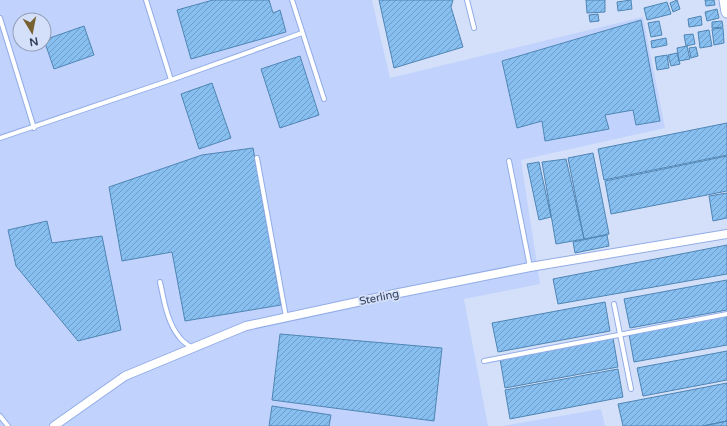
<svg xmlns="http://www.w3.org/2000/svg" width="727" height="426" viewBox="0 0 727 426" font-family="'Varela Round',sans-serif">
	<defs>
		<pattern id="building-hatch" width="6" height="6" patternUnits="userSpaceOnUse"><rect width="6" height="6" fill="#87bff1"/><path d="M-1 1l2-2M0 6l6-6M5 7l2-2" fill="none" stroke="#6f9cc6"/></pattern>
	</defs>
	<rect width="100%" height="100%" fill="#d4e0f9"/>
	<!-- built -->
	<path fill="#c1d3fd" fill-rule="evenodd" d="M0,0H372L390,78L643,17L665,128L521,160L540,284L464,299L488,426H0ZM20,20H44V44H20Z
		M601,409L605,426H502Z"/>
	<!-- building -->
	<path fill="url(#building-hatch)" stroke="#4f85b4" d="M213,0H269L273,13L280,10L286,32L191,59L177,10Z
		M379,0H453L451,7L463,47L394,68Z
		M586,0H605V12L587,13Z
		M631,0L632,9L618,11L617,2Z
		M677,0L680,9L673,12L670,3Z
		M705,0H714L715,5L706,6Z
		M667,2L671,14L647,20L644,8Z
		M717,9L719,18L707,21L705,12Z
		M598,14L599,21L590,22L589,15Z
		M701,16L702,25L689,27L688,19Z
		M641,20L660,121L636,125L633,110L605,115L609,129L545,141L542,121L517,128L502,61Z
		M659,21L662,35L651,37L648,23Z
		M722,21L723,27L712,28V22Z
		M84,26L94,55L54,69L44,40Z
		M723,28L724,43L714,45L712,29Z
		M709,30L712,46L700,48L698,32Z
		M693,34L695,44L686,46L684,35Z
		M666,38L667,45L652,48L651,41Z
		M687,46L690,59L679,61L677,48Z
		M696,47L698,56L691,58L689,48Z
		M677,53L680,64L671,66L668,55Z
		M667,55L669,68L657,70L655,57Z
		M300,56L319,115L280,128L261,69Z
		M212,83L231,138L199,149L181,94Z
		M727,123V155L604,180L598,149Z
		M253,148L281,305L185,321L172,252L122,261L109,187L202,155Z
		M593,153L609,234L584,239L568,158Z
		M727,156V191L611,214L605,181Z
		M566,159L584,239L556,244L542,162Z
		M539,162L551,217L539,220L527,164Z
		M727,193V218L713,221L709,196Z
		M47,221L52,243L102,236L121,330L78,341L16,266L8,230Z
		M607,235L609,246L575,253L573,242Z
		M727,245V274L558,304L553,279Z
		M727,280V310L630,328L624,299Z
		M605,302L610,331L498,352L492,323Z
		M727,316V345L634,362L629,334Z
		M280,334L442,348L434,421L272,400Z
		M613,338L618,367L505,388L500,359Z
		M727,351V380L643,396L637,368Z
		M618,369L623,397L510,419L505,390Z
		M727,383V421L703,426H623L618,404Z
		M272,406L331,415L329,426H269Z
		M727,421V426H703Z"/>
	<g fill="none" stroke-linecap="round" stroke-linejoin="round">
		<!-- lane casing -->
		<g stroke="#92ace8" stroke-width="6">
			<path id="lane" d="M146,0L171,80
				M292,0L324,99
				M467,0L474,28
				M0,18L34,128
				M0,138L171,80L302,33
				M257,158L286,317
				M509,161L530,267
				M160,282C164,300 167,323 180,338C183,342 188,345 192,348
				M614,304L631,389
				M484,361L727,314
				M0,416L8,426"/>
		</g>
		<!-- street casing -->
		<g stroke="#92ace8" stroke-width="10">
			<path id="street" d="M54,426L125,376L246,326L399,293L530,267L727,234"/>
		</g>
		<!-- secondary casing -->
		<g stroke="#92ace8" stroke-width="13">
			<path id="secondary" d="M725,0L727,12"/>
		</g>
		<!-- lane -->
		<use href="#lane" stroke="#fff" stroke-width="4"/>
		<!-- street -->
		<use href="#street" stroke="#fff" stroke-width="8"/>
		<!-- secondary -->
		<use href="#secondary" stroke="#fff" stroke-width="11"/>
	</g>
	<g text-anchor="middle" stroke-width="3.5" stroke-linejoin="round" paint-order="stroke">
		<!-- street labels -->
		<g font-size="11" fill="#313c55" stroke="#d4e0f9">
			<text transform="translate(379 297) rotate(-12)" y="4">Sterling</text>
		</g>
	</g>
	<!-- north arrow -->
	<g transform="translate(32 32) rotate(170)"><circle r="19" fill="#d4e0f9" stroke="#939eb7"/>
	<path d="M0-3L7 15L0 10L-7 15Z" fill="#776332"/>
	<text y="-6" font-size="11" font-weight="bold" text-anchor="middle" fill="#313c55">N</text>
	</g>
</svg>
